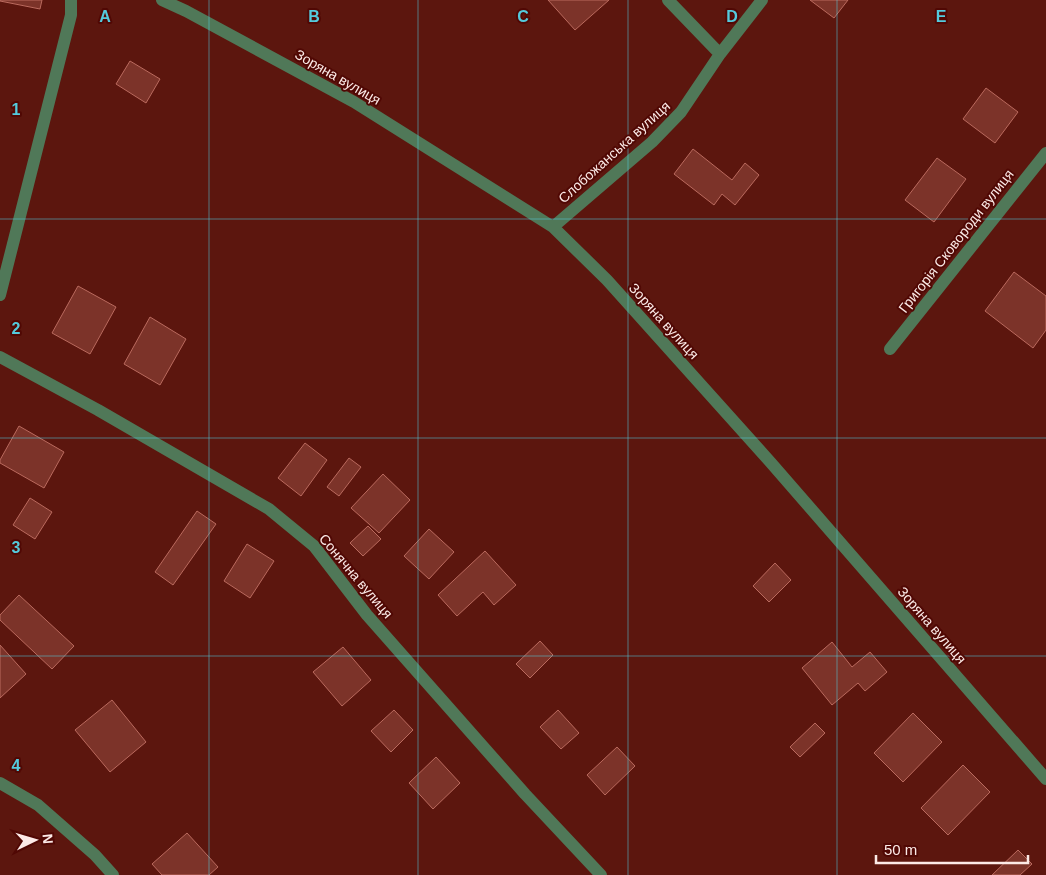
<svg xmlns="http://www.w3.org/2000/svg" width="1046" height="875" viewBox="0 0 1046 875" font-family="Arial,sans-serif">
	<rect width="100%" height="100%" fill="#5c160e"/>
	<!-- building -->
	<path fill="#7c3329" stroke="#ba6a5e" d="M0,0H42L40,9L0,1Z
		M548,0H609L575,30Z
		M810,0H848L834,18Z
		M130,61L160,79L146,103L116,84Z
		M986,88L1018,112L995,143L963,119Z
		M693,149L732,180L745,163L759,175L735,205L722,194L714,205L674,174Z
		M937,158L966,179L934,222L905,200Z
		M1014,272L1046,296V330L1033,348L985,311Z
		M78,286L116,307L90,354L52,333Z
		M150,317L186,339L160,385L124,364Z
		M19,426L64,452L44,488L0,463V460Z
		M305,443L327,460L301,496L278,478Z
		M349,458L361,467L339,496L327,487Z
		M383,474L410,500L379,533L351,508Z
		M30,498L52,512L35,539L13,525Z
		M197,511L216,524L173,585L155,572Z
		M368,526L381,539L363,556L350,543Z
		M429,529L454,552L429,579L404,556Z
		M247,544L274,561L250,598L224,581Z
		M485,551L516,585L494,605L483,592L457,616L438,595Z
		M775,563L791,580L769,602L753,586Z
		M19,595L74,646L52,669L0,620V615Z
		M540,641L553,655L530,678L516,664Z
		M832,642L852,667L870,652L887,672L865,691L858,683L832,705L802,668Z
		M0,645L26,674L0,698Z
		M343,647L371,680L342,706L313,672Z
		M112,700L146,742L110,772L75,730Z
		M394,710L413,730L391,752L371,731Z
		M558,710L579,733L561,749L540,727Z
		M913,713L942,742L903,782L874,753Z
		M815,723L825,733L800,757L790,747Z
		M617,747L635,766L605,795L587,775Z
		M436,757L460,783L433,809L409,783Z
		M963,765L990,792L948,835L921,808Z
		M187,833L218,867L209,875H162L152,864Z
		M1018,850L1032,864L1020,875H992Z"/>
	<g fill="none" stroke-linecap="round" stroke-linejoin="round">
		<!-- minor -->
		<path stroke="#507858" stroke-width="12" d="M162,0L186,11L354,102L553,227L607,280L772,464L1046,779
			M668,0L720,54
			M553,227L652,142L681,112L720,54L762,0
			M0,295L71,15V0
			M890,349L1046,153
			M0,357L98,410L269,509L314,546L367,615L525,794L601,875
			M0,783L38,805L95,855L113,875"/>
	</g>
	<!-- grid -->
	<path fill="none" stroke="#54cadd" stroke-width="1" stroke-opacity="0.55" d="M209,0V875M418,0V875M628,0V875M837,0V875M0,219H1046M0,438H1046M0,656H1046"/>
	<g text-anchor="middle" stroke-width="4" stroke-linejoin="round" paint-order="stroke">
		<!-- street labels -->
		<g font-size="14" fill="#fceae7" stroke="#500804">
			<text transform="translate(338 77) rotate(30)" y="5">Зоряна вулиця</text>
			<text transform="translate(614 152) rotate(-42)" y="5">Слобожанська вулиця</text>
			<text transform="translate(956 241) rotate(-52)" y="5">Григорія Сковороди вулиця</text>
			<text transform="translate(664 321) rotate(48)" y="5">Зоряна вулиця</text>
			<text transform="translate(356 576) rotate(50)" y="5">Сонячна вулиця</text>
			<text transform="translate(932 625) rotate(49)" y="5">Зоряна вулиця</text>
		</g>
	</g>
	<g font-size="16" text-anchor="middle" font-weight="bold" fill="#54cadd" stroke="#500804" stroke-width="4" stroke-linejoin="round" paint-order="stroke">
		<text x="105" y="22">A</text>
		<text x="314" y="22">B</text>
		<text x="523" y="22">C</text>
		<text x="732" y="22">D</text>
		<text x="941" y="22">E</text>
		<text x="16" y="115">1</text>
		<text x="16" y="334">2</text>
		<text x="16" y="553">3</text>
		<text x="16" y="771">4</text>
	</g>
	<!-- north arrow -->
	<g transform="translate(35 840) rotate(85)" stroke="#500804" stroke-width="4" paint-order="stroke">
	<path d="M0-4L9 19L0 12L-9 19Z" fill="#fceae7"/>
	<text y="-8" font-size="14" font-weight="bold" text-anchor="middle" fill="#fceae7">N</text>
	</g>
	<!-- scale -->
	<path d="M876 855v8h152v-8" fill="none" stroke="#fceae7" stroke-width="2.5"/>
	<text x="884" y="855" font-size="15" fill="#fceae7" stroke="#500804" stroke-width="4" paint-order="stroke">50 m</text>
</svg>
